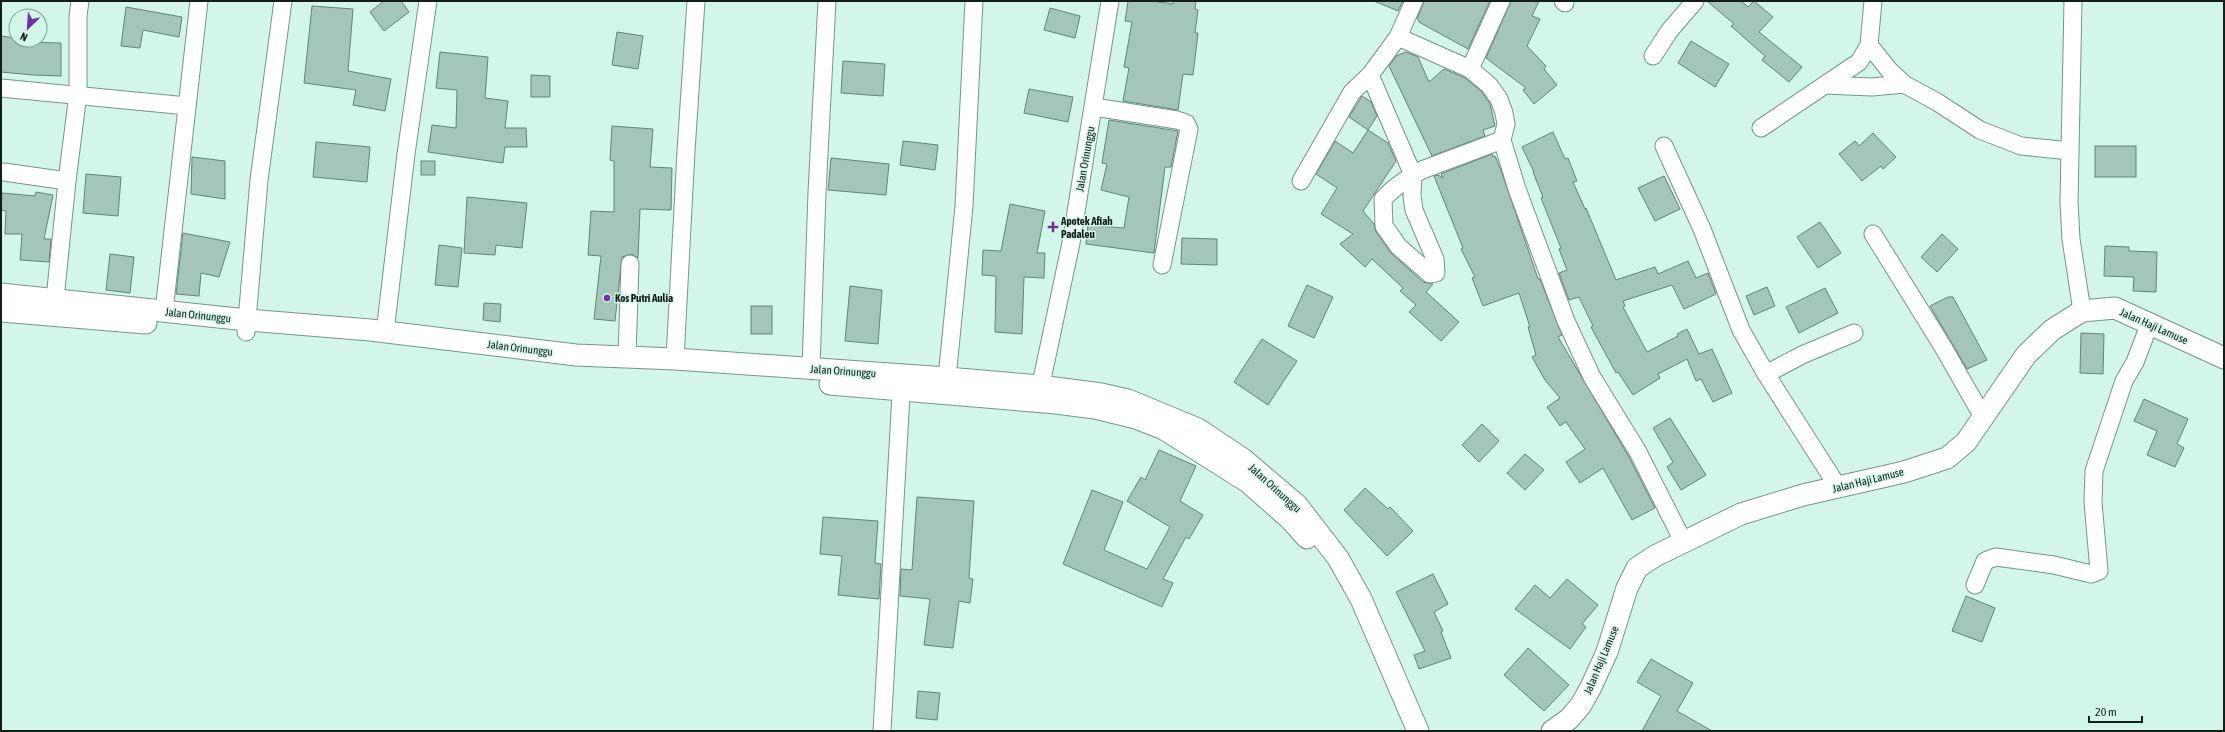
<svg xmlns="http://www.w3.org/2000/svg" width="2225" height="732" font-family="'Asap Condensed',sans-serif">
  <rect width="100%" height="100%" fill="#d2f6e7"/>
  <g fill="#a3c6b8" stroke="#638477">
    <polygon points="384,1 401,1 409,12 384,31 370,12"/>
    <polygon points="1128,1 1152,1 1173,4 1173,1 1196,1 1195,9 1198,10 1195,33 1198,33 1193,75 1183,74 1178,110 1123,101 1129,68 1124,67 1132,22 1125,21"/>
    <polygon points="1374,1 1403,1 1398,11"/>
    <polygon points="1424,1 1490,1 1468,49 1419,22 1419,21 1417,19"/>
    <polygon points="1511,1 1539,1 1532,16 1540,19 1527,46 1546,66 1544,69 1557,85 1534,104 1523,90 1526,88 1486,58"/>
    <polygon points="1707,1 1741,1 1748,7 1754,1 1773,17 1759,32 1802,67 1789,82 1762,60 1765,56 1731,26 1734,24"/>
    <polygon points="312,6 353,9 348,71 391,79 385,111 353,105 356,90 304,83"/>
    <polygon points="126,7 182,17 179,37 143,30 140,48 121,46"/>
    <polygon points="1050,8 1080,16 1075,38 1044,30"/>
    <polygon points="617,32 643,36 638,69 612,65"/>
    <polygon points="1,36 16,38 16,40 27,40 26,42 61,43 61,76 33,75 1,72"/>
    <polygon points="1691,41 1729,64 1715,87 1678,63"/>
    <polygon points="440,52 488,57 485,98 508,101 505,128 526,128 527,147 505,147 503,163 428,152 432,125 456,128 457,90 436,88"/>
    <polygon points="1406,52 1418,57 1429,82 1444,69 1465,78 1482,92 1490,104 1495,126 1483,130 1485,136 1432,156 1389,66 1396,56"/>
    <polygon points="843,61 885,64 883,96 841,93"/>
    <polygon points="531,75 550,76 550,97 531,97"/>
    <polygon points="1029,89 1073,97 1068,122 1024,113"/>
    <polygon points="1362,96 1371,102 1377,116 1368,130 1349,117"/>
    <polygon points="1109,120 1178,131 1171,167 1165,167 1154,253 1086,244 1088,225 1124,228 1129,197 1101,190 1107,164 1102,163"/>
    <polygon points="612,126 653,129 650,167 672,168 671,210 640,209 638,258 631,254 622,257 615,321 594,319 601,256 588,255 591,211 614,212 614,161 610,160"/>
    <polygon points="1368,130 1388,143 1396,161 1363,211 1374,224 1376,232 1391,253 1423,282 1433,284 1426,292 1459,322 1441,341 1409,312 1416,305 1400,291 1403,288 1372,259 1365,267 1340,244 1353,234 1321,214 1337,188 1316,174 1335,141 1353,153"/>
    <polygon points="1553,132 1565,159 1568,158 1577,181 1573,182 1585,209 1586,208 1616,280 1655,267 1658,274 1688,261 1696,278 1708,273 1716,294 1684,309 1672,285 1623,301 1625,306 1623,307 1647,352 1678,336 1677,334 1687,329 1699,354 1712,349 1732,393 1713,402 1701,379 1696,381 1687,359 1658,374 1660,378 1633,395 1618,372 1616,373 1591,327 1593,326 1579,297 1569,300 1559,273 1567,270 1559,249 1561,248 1541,198 1543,197 1533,172 1534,172 1522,147"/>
    <polygon points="1873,133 1896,157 1883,169 1881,166 1862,181 1839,154 1855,141 1859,146"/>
    <polygon points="903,141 938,145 935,170 900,165"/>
    <polygon points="316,142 370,147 367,182 313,177"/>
    <rect x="2095" y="146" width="41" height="31"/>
    <polygon points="1492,154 1493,157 1495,156 1501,170 1538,279 1540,279 1562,335 1558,337 1629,457 1655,508 1632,520 1603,468 1580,483 1566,462 1585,449 1566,422 1560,426 1547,407 1560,398 1545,380 1532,357 1536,355 1528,327 1530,327 1519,293 1483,306 1472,278 1475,277 1461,249 1463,248 1434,176 1438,175 1443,178 1441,174"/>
    <polygon points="192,157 225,161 225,199 191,194"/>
    <polygon points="831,158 889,164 886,195 828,190"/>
    <rect x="421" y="161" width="14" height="14"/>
    <polygon points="86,174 121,177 118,216 83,213"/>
    <polygon points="1664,176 1680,209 1655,221 1638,188"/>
    <polygon points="36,192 53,195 44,239 51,239 49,262 20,260 22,234 5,234 6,211 1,210 2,193 35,196"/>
    <polygon points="467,197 527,203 522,248 496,245 495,255 464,253"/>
    <polygon points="1010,204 1045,211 1037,253 1045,253 1044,278 1024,277 1022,334 995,332 996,276 982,275 983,250 1001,251"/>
    <polygon points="1820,222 1841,253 1818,268 1797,237"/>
    <polygon points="183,233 230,242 219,277 201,273 199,296 176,294"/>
    <polygon points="1942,234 1958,249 1937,272 1921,257"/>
    <polygon points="1182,238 1217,239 1217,265 1181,264"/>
    <polygon points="439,245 462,248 458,287 435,285"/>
    <polygon points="2105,246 2129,247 2129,251 2157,252 2156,292 2133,291 2134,277 2104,276"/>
    <polygon points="110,254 134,257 130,293 106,290"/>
    <polygon points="1307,285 1333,297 1314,338 1288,326"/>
    <polygon points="850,286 882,290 878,344 845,341"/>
    <polygon points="1767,287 1775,306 1754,315 1746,296"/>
    <polygon points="1825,288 1838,313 1799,333 1786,307"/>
    <polygon points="1948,297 1953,297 1987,360 1967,369 1930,306"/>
    <polygon points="484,303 501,304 500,322 483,320"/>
    <rect x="751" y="306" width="21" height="28"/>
    <polygon points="2081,333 2104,334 2103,374 2080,373"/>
    <polygon points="1262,339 1297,361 1268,405 1234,382"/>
    <polygon points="2144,399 2188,419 2177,444 2184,448 2175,467 2147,455 2157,431 2134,421"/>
    <polygon points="1670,418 1706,475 1681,490 1667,467 1673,462 1653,428"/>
    <polygon points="1482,424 1499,441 1479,462 1462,445"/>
    <polygon points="1159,450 1196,466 1180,501 1203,515 1189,539 1186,537 1163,579 1173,583 1162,607 1063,564 1092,490 1123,502 1104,550 1147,569 1170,527 1127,501 1141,477 1145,480"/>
    <polygon points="1525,454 1544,470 1525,490 1507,473"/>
    <polygon points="1365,488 1388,509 1390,507 1413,531 1387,556 1344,510"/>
    <polygon points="917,497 974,501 969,578 973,579 970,603 959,601 953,648 924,645 930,599 900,596 901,569 912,570"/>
    <polygon points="823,517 878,521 875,563 881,564 879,599 838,595 842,556 820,554"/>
    <polygon points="1433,574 1448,604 1434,612 1443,631 1441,632 1451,658 1419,669 1414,655 1425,651 1396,592"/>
    <polygon points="1567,579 1598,605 1582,624 1586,627 1570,649 1515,609 1535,585 1550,598"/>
    <polygon points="1966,596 1995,608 1982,642 1952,631"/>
    <polygon points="1528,648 1569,685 1544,711 1504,675"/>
    <polygon points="1651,659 1693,683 1677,711 1712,731 1642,731 1661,696 1637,682"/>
    <polygon points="918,691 940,693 937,720 916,718"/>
  </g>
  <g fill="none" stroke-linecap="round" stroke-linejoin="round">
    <defs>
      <g id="minor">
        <path d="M1414 1 1398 37 1370 75 1413 175 1412 196 1414 210 1435 259 1436 273 1430 274 1399 247 1384 226 1383 199C1395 186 1407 178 1422 170L1502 140"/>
        <polyline points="1563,1 1565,3"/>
        <polyline points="2073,1 2069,202 2071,239 2082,311"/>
        <polyline points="1398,37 1470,69 1489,85 1499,99 1504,113 1506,124 1502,140 1517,189 1566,321 1592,377 1638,452 1684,543"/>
        <polyline points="1869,45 1889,70 1904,84 1937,102 1980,130 2021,146 2070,151"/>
        <polyline points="1653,56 1670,30 1695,1"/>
        <polyline points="1470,69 1501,1"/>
        <polyline points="1825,85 1872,87 1904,84"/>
        <polyline points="1,88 187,106"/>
        <polyline points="1094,107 1177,120 1186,123 1189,129 1162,265"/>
        <polyline points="1761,128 1859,62 1869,45 1873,1"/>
        <polyline points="1664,146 1702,229 1741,330 1766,374 1838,487"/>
        <polyline points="4,172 67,181 55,299"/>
        <polyline points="67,181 78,94 78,16 80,1"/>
        <polyline points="1301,181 1352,92 1370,75"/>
        <polyline points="1873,234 1943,347 1983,417"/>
        <polyline points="164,311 199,1"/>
        <polyline points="246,332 259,180 283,1"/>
        <polyline points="385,332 406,154 428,1"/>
        <polyline points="627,356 630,264"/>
        <polyline points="675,359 686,151 696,1"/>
        <polyline points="811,368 817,192 827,1"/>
        <polyline points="1766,374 1802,355 1854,333"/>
        <polyline points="947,378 964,206 974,1"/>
        <polyline points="1038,398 1071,243 1110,1"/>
        <polyline points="1975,585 1985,561 1996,557 2054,565 2091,574 2099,571 2093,502 2094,471 2124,381 2135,362 2150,323"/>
        <polyline points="882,731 902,377"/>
      </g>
      <g id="tertiary">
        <polyline points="1,294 247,320 370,330 576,355 675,359 947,378 1040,386 1101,394 1128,400 1198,429 1243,459 1297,505 1338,558 1361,599 1418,731"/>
        <polyline points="1,311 146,323"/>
        <polyline points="830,384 1056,403 1095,408 1136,418 1164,429 1248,482 1290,519 1307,538"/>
        <polyline points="1552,731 1569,719 1581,705 1591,687 1607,652 1627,588 1637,568 1655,556 1741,514 1803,495 1904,472 1947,458 1966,442 2026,355 2052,330 2082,311 2115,308 2224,358"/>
      </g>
    </defs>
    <use href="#minor" stroke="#759689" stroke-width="19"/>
    <use href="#tertiary" stroke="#759689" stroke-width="23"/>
    <use href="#minor" stroke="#fff" stroke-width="17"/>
    <use href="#tertiary" stroke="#fff" stroke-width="21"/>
  </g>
  <g fill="#752fa3" stroke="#d2f6e7" stroke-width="1.5">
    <path d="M1051 221h4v4h4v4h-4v4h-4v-4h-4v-4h4z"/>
    <circle cx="607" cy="298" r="4"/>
  </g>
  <g text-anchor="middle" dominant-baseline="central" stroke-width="3" stroke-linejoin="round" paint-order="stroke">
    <g font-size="11" fill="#111e19" stroke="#d2f6e7">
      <text transform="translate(1085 159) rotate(-80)">Jalan Orinunggu</text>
      <text transform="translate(198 315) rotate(6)">Jalan Orinunggu</text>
      <text transform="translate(2154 326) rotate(24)">Jalan Haji Lamuse</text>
      <text transform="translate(520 348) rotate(7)">Jalan Orinunggu</text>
      <text transform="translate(843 371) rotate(4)">Jalan Orinunggu</text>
      <text transform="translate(1868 480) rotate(-14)">Jalan Haji Lamuse</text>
      <text transform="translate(1275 488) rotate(42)">Jalan Orinunggu</text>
      <text transform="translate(1601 660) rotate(-67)">Jalan Haji Lamuse</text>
    </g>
    <g font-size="11" font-weight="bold" fill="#111e19" stroke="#d2f6e7" text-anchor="start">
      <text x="1061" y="221">Apotek Afiah<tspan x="1061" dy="13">Padaleu</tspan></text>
      <text x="615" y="298">Kos Putri Aulia</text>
    </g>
  </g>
  <rect width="2225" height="732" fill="none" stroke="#111e19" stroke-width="4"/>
  <g transform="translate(28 28) rotate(205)"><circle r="19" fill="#d2f6e7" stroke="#85a095"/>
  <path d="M0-3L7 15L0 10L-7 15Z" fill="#752fa3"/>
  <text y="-6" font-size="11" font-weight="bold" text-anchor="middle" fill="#111e19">N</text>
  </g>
  <path d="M2089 716v6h53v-6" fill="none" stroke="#111e19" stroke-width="2"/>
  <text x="2095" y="716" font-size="12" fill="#111e19" stroke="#d2f6e7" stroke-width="3" paint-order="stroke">20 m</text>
</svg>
